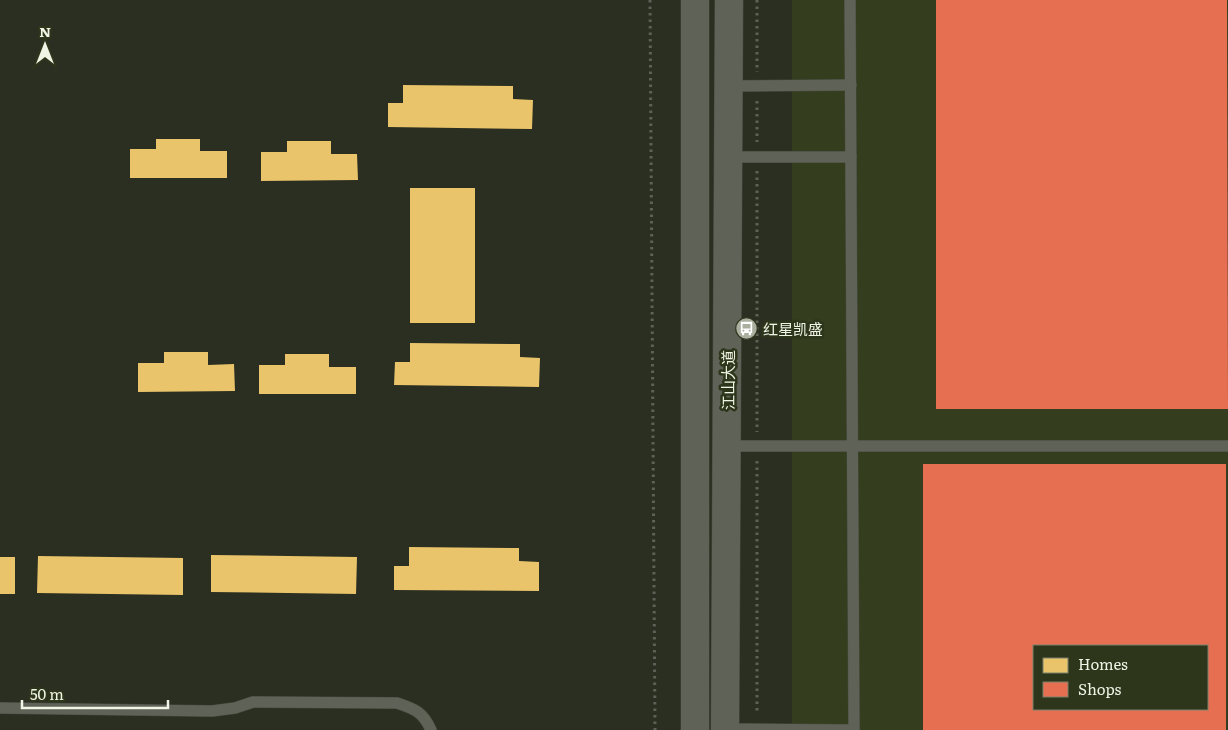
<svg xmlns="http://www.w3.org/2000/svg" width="1228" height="730" font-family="Literata,'Noto Sans SC',serif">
  <rect width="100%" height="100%" fill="#2b2f21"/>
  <path fill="#343d1e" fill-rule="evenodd" d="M792 0H1228V730H792ZM1034 646H1207V709H1034Z"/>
  <g fill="#e9c46a">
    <polygon points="403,85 513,86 513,99 533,100 532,129 388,127 388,103 403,103"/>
    <polygon points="156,139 200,139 200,151 227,151 227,178 130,178 130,149 156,149"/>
    <polygon points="287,141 331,141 331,154 357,154 358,180 261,181 261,152 287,152"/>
    <rect x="410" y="188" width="65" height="135"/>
    <polygon points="410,343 520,344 520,357 540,358 539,387 394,385 395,362 410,362"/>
    <polygon points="164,352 208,352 208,365 234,364 235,391 138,392 138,363 164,363"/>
    <polygon points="285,354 329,354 329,367 356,367 356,394 259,394 259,365 285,365"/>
    <polygon points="409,547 519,548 519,561 539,562 539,591 394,590 394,566 409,566"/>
    <polygon points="211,555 357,557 356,594 211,592"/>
    <polygon points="38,556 183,558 183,595 37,593"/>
    <rect x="0" y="557" width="15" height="37"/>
  </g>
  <g fill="#e76f51" fill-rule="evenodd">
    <polygon points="936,0 1227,0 1228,409 936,409"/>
    <path d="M923 464H1226V730H923ZM1034 646H1207V709H1034Z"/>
  </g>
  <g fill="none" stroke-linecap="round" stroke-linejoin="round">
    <defs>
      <g id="lane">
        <polyline points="850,0 854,730"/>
        <polyline points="729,86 851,85"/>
        <polyline points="729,157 851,157"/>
        <polyline points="727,446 1228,446"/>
        <path d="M0 708 212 711 235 708 253 702 397 703C415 709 423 712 431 730"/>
        <polyline points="725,729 854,730"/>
      </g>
      <g id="secondary">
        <polyline points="695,0 695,730"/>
        <polyline points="725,730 729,0"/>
      </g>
    </defs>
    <use href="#lane" stroke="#474a3f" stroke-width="12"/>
    <use href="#secondary" stroke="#474a3f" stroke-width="29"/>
    <g stroke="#5e6157" stroke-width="3" stroke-dasharray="2.5 4" stroke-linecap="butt">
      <polyline points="650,0 655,730"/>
      <polyline points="757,0 757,72"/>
      <polyline points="757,101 757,142"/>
      <polyline points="757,171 757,432"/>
      <polyline points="757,461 757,714"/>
    </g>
    <use href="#lane" stroke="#5f6257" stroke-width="11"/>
    <use href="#secondary" stroke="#5f6257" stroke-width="28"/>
  </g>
  <defs>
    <symbol id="bus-disc" viewBox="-11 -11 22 22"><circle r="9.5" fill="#aaafa0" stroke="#2d351b"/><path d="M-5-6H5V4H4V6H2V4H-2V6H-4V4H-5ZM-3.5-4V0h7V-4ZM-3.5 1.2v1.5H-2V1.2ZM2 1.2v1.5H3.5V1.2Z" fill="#fff"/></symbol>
  </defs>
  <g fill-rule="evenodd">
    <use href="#bus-disc" x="734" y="316" width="25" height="25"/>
  </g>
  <g text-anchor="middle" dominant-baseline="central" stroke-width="5" stroke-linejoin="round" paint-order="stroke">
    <g font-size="15" fill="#eff4e5" stroke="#2d351b" text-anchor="start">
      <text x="763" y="328">红星凯盛</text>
    </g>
    <g font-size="15" fill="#eff4e5" stroke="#2d351b">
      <text transform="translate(727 380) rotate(-90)">江山大道</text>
    </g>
  </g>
  <rect x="1033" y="645" width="175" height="65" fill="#2d351b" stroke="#7b816c"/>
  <rect x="1043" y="658" width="25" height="15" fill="#e9c46a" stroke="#7b816c"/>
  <text x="1078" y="670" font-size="15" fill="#eff4e5">Homes</text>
  <rect x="1043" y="682" width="25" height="15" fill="#e76f51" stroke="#7b816c"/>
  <text x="1078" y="695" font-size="15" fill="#eff4e5">Shops</text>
  <g transform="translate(45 45)" stroke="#2d351b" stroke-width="4" paint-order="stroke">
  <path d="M0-4L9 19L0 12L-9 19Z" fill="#eff4e5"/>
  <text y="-8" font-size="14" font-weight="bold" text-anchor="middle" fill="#eff4e5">N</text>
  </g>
  <path d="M22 700v8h146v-8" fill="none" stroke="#eff4e5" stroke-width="2.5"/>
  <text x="30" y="700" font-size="15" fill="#eff4e5" stroke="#2d351b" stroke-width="4" paint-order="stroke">50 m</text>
</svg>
